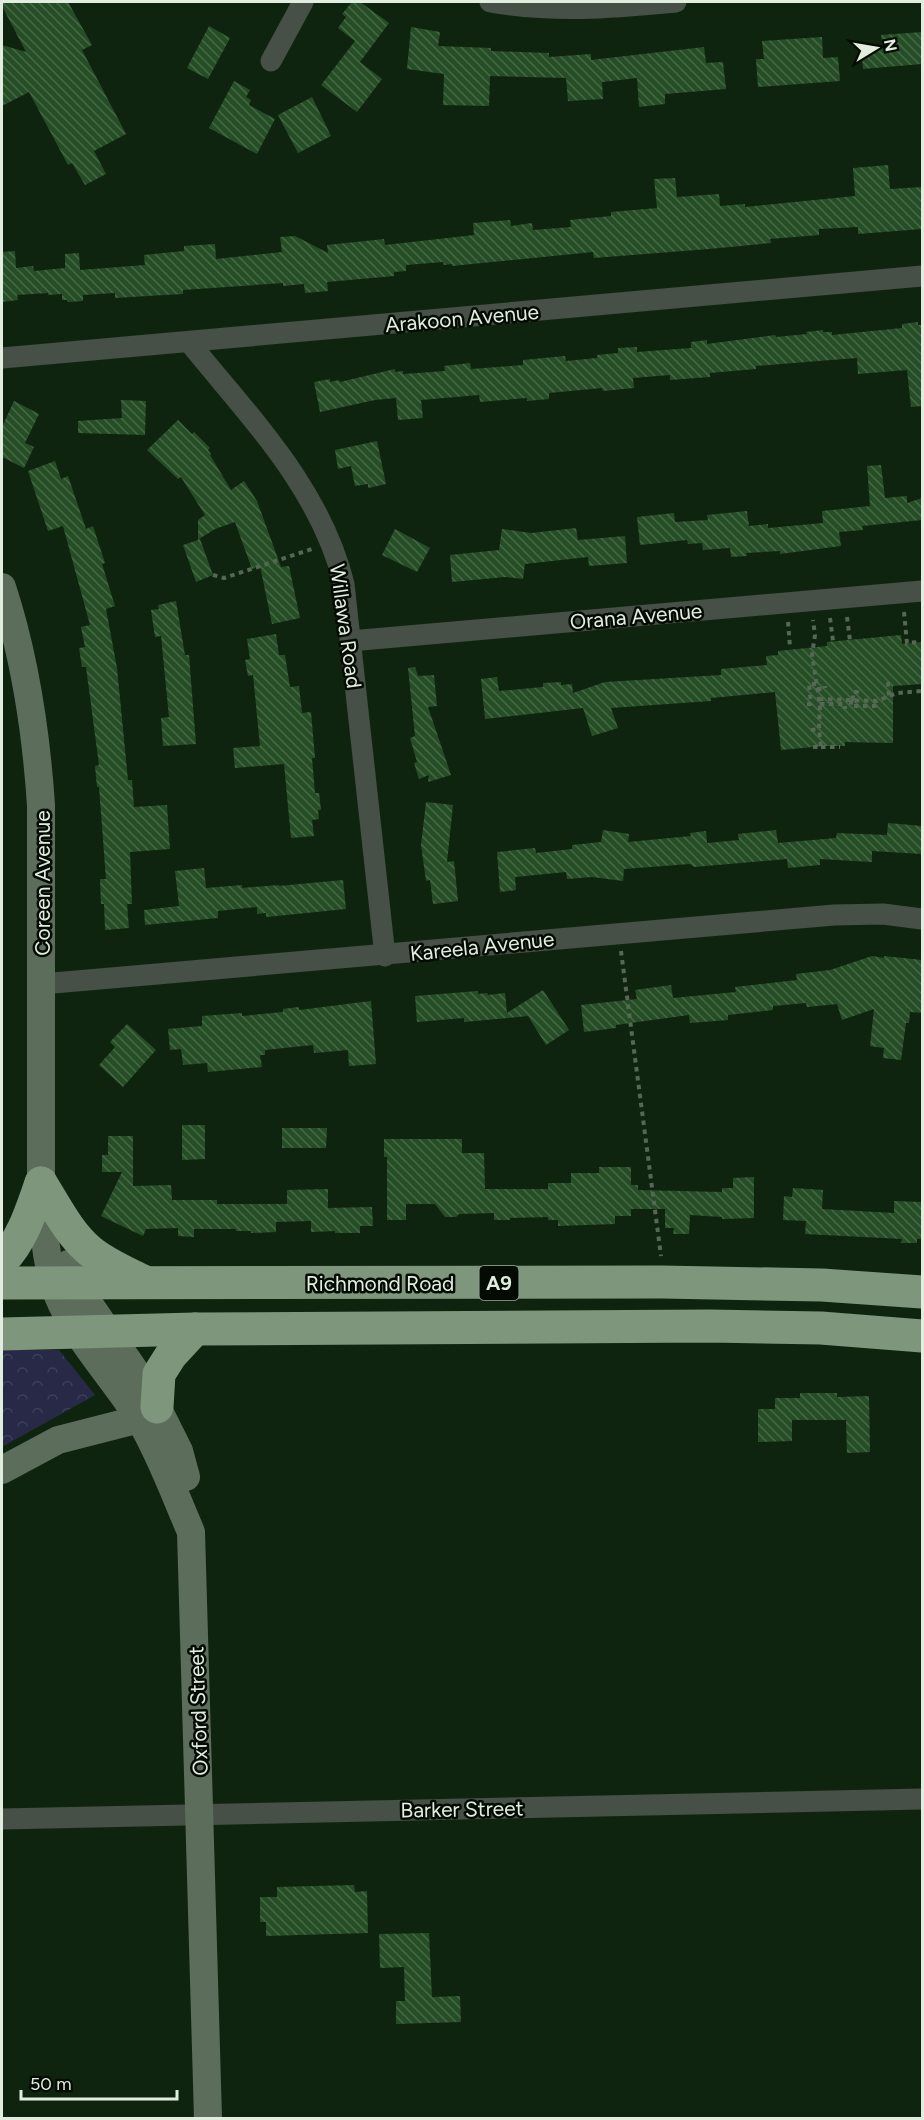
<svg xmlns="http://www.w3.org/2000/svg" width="924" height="2120" font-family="Figtree,sans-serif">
  <defs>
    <pattern id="park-crowns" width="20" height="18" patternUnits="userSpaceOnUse" patternTransform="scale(1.5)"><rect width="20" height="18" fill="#282947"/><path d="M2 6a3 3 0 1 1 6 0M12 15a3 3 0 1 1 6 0" fill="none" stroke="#3d3e58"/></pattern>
    <pattern id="building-back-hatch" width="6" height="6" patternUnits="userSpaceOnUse" patternTransform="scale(1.5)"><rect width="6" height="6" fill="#264e26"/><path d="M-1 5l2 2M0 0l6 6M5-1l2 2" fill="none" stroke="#456845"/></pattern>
  </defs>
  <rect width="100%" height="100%" fill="#0f240f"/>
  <polygon fill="url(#park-crowns)" points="2,1350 59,1350 95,1395 2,1447"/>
  <g fill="url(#building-back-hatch)">
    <polygon points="2,2 68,2 92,45 82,50 126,134 94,151 106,174 85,185 72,163 68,165 29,92 2,106 2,45 26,52 2,6"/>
    <polygon points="352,2 360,2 389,23 360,62 382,79 357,112 321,85 355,41 338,28 346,17 342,14"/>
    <polygon points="209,26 230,38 208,79 187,68"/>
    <polygon points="411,27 440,32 438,46 491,48 491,51 549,53 549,57 591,54 591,60 704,47 706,63 723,62 726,89 665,94 665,104 639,107 637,78 602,82 603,99 568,101 566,78 490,76 489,106 443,105 444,74 407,69"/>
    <polygon points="922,32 922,64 863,69 861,46 882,45 881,35"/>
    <polygon points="822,37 823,58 838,57 840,81 758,87 756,59 764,59 762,41"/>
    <polygon points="234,81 250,90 246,97 251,100 249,105 275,119 257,154 209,128"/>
    <polygon points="312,97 331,136 298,153 278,115"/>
    <polygon points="888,165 890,189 922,187 922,229 858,234 858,227 819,229 819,235 770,239 771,243 709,249 594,258 593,252 452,266 452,264 444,265 443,262 406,265 406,271 394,272 394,276 327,282 328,291 305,293 304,284 283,286 283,283 183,290 183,294 164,295 115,298 115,293 83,295 83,301 68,302 67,300 62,300 62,294 48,295 48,293 17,295 18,300 2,302 2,252 15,251 16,268 33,266 34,271 65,268 65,254 79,253 80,270 145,265 144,255 184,251 184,246 215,244 216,259 282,252 280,237 295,236 328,253 327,245 384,239 385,245 474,235 473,223 510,220 511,226 532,223 533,230 571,227 570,220 611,216 611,212 657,208 654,179 675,178 677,197 719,194 720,206 745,204 745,207 855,196 853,168"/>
    <polygon points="918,322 918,325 922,325 922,406 911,407 907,370 858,374 857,358 756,366 756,369 710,373 710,377 670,380 670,375 633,378 634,388 603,391 602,388 549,393 549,399 527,401 527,398 480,402 479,395 421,400 423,418 398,420 396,398 375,400 320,412 314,382 330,379 330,382 339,380 340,382 395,369 395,372 403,371 403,374 445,371 444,366 470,363 471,369 523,365 523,360 565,356 566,361 597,358 597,355 618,353 618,348 637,347 637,352 691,348 691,342 707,340 707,344 775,335 776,337 807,334 806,332 823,330 823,332 832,332 832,335 902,328 902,324"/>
    <polygon points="121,400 146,401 145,435 78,433 78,421 122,418"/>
    <polygon points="14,401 39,414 25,443 34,447 24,468 2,457 2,427"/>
    <polygon points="178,420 192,434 194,432 210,448 208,450 211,454 210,455 231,490 244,481 257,501 281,567 289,566 300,618 272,624 260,566 252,569 235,522 215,529 199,539 200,539 213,575 196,582 183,545 198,540 198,520 205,515 181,477 178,479 147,450"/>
    <polygon points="377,441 386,484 368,488 368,484 355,486 351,466 338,469 335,450"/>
    <polygon points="55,461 61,479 68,476 86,529 93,526 105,563 102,564 115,606 106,609 117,668 128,780 132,780 134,807 167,805 170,849 130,852 132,904 127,904 129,928 105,930 104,904 101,904 100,879 106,879 99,787 97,787 95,766 99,765 86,667 82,667 79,648 85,647 81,627 90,625 63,526 48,531 28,471"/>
    <polygon points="881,465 885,498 907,496 907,503 922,498 922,520 862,526 863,530 839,532 841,546 780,554 780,551 746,553 747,556 731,557 730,548 703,550 702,543 688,544 687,540 640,545 637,517 674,513 675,522 708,520 707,515 747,511 749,526 768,524 768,528 823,523 822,511 870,506 867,466"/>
    <polygon points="576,528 578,540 625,536 627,563 589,566 588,557 525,564 523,579 505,577 452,582 450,555 499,550 502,529 531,533"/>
    <polygon points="395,529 430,548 417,572 382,555"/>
    <polygon points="176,601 185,655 189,655 196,744 163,746 161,718 169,717 161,636 155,637 151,610 159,609 158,605"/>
    <polygon points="276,634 279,655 285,655 290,687 299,686 302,713 311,712 315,758 312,758 315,793 319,793 321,810 318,810 319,819 312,820 314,836 291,838 284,764 235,768 233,748 260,746 253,675 248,676 245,660 250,659 247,639"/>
    <polygon points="901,635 902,644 922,642 922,684 893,686 893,743 845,742 845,746 824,746 781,750 775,692 711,698 711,701 611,708 618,728 592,736 583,708 485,719 481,679 497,677 499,691 543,687 543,683 561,682 561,685 572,684 573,693 605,682 721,675 721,669 767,665 766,656 778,655 778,651 827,646 827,642"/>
    <polygon points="415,667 418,676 434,675 437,706 428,707 451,775 428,782 429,775 419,779 414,763 417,762 410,738 415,736 408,668"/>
    <polygon points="426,802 453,805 447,862 454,861 458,901 433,904 430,880 426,881 421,845"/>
    <polygon points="888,823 922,826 922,854 872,851 872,862 820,859 820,865 788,868 787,859 694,867 690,864 624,869 623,881 592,877 567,879 566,872 515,877 516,890 500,892 497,852 535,848 536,853 572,849 572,845 601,842 603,830 629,834 628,842 691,836 690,833 706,831 707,843 739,840 738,834 776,830 778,843 836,838 837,833 887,835"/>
    <polygon points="204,868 206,888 242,885 242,888 279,885 279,886 343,880 346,909 266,917 266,913 257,914 257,907 218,911 218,918 145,925 144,910 179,906 175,871"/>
    <polygon points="872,956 884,958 884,956 922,960 922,1013 910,1012 909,1023 906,1023 901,1060 883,1058 884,1048 870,1046 874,1009 842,1020 837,1004 807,1007 806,1003 773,1006 773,1010 728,1015 728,1020 690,1023 689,1015 616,1025 616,1028 584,1032 581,1005 637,999 635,990 671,985 673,998 736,992 735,987 797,980 796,974 830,970"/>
    <polygon points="543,990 569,1030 546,1045 528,1016 464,1022 464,1018 417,1022 415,996 478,991 478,994 487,993 488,995 505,993 507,1013"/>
    <polygon points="371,1001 376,1064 349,1066 348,1050 314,1053 313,1045 265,1050 265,1055 260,1055 262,1067 208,1072 207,1063 183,1065 181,1049 170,1050 168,1029 202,1026 202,1016 242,1013 242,1016 283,1012 283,1009 299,1007 299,1010"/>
    <polygon points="127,1024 156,1050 123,1087 99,1065 115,1047 110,1042"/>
    <polygon points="182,1125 205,1125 205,1159 182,1160"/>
    <polygon points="282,1128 327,1128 326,1148 282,1148"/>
    <polygon points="108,1136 133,1136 133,1186 171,1185 172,1200 217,1200 217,1204 287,1204 287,1190 328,1189 328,1208 372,1207 373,1226 360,1226 360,1233 335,1233 335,1231 311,1232 311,1221 276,1222 276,1232 251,1233 251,1231 236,1231 236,1229 194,1229 194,1237 178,1236 178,1228 146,1229 143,1236 101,1216 122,1172 102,1172 102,1155 108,1155"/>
    <polygon points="384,1139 462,1139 462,1153 484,1153 485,1189 548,1189 548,1183 571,1183 571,1173 599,1173 599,1167 631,1167 631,1185 638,1185 638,1190 722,1192 722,1188 733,1188 733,1178 754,1177 754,1218 722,1219 722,1217 690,1215 689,1234 673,1234 674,1228 665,1228 665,1209 631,1209 631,1216 615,1216 615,1224 558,1226 558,1220 548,1220 548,1217 510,1218 510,1220 494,1220 494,1213 459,1214 456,1217 445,1217 435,1204 406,1204 406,1220 387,1220 387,1157 384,1157"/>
    <polygon points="793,1188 823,1190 822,1209 894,1213 894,1201 922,1202 922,1239 917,1239 917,1243 901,1243 902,1239 805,1234 806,1221 783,1220 784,1196 792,1197"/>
    <polygon points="800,1393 837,1393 837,1397 869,1396 870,1452 847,1453 846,1420 792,1420 792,1441 758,1442 758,1409 775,1409 775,1398 800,1398"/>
    <polygon points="354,1885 355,1892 367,1891 368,1933 266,1936 266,1922 260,1922 260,1897 277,1897 277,1887"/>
    <polygon points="429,1933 432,1997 460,1996 461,2022 396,2024 396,2001 405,2001 404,1967 380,1968 379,1934"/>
  </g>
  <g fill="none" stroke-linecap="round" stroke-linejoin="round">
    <g stroke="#556755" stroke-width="4" stroke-dasharray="4.5 4.5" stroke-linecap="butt">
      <polyline points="213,575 224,578 312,549"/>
      <polyline points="904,612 907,643 918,642"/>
      <polyline points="847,617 850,641"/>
      <polyline points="830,618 833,641"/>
      <polyline points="788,622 790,647"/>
      <polyline points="888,682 889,696"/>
      <polyline points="817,689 825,689 825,686"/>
      <polyline points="819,699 877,701 897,693 922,691"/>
      <polyline points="851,700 851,706 875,706 875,711"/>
      <polyline points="853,700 853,692 857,692 857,688"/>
      <polyline points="807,704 811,704 809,684 816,684"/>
      <polyline points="820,704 845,704 845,709"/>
      <polyline points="811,730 819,729"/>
      <polyline points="813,747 821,747 819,729 820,705 812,655 815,635 813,620"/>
      <polyline points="821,747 840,747"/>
      <polyline points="621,951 661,1256"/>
    </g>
    <g stroke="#465046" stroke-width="21">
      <path d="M490 2C557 13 610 8 676 2"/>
      <polyline points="271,61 303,2"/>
      <path d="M189 342C250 418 320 487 344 584L385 956"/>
      <polyline points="2,358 922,276"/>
      <polyline points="350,641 922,591"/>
      <polyline points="42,984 834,915 883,914 922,919"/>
      <polyline points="2,1819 922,1799"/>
    </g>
    <g stroke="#5d6d5c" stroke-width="28">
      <path d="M2 587C25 657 36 731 41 805V1183C43 1216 44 1250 53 1282 68 1332 113 1376 140 1420 161 1456 175 1495 191 1532L208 2118"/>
      <polyline points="68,1264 74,1282 150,1393 179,1451 186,1477"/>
      <polyline points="2,1470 58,1440 140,1419"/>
    </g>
    <g stroke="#7d967c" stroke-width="33">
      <path d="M41 1183C55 1205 69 1234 90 1251 106 1264 125 1272 143 1281"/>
      <path d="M2 1261C23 1239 31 1211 41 1183"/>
      <polyline points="2,1283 662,1282 822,1285 922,1292"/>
      <polyline points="2,1334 195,1329 710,1326 821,1328 922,1336"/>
      <polyline points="157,1407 159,1374 171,1355 195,1329"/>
    </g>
  </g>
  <g text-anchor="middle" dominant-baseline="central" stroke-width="5" stroke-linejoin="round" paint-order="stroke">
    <rect fill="#040b03" stroke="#9ea99d" stroke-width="1.5" x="479.5" y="1266" width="39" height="34" rx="4.5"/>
    <g font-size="20" font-weight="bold" fill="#e0eddf">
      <text x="499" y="1283">A9</text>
    </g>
    <g font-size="21" fill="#e0eddf" stroke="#040b03">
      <text transform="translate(462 318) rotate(-5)">Arakoon Avenue</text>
      <text transform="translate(636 616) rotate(-5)">Orana Avenue</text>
      <text transform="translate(346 626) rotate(82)">Willawa Road</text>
      <text transform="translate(42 883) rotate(-90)">Coreen Avenue</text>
      <text transform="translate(482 946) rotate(-6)">Kareela Avenue</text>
      <text x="380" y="1283">Richmond Road</text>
      <text transform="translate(198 1711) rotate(-92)">Oxford Street</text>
      <text transform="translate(462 1809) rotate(-1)">Barker Street</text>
    </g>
  </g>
  <rect width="924" height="2120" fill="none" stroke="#e0eddf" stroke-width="6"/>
  <g transform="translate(876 48) rotate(79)" stroke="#040b03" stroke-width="4.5" paint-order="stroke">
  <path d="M0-4.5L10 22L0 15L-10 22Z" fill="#e0eddf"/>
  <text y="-9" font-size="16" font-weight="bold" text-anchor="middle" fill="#e0eddf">N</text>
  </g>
  <path d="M21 2090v9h156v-9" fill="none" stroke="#e0eddf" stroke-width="3"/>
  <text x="30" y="2090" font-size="18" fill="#e0eddf" stroke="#040b03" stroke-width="4.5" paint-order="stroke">50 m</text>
</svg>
